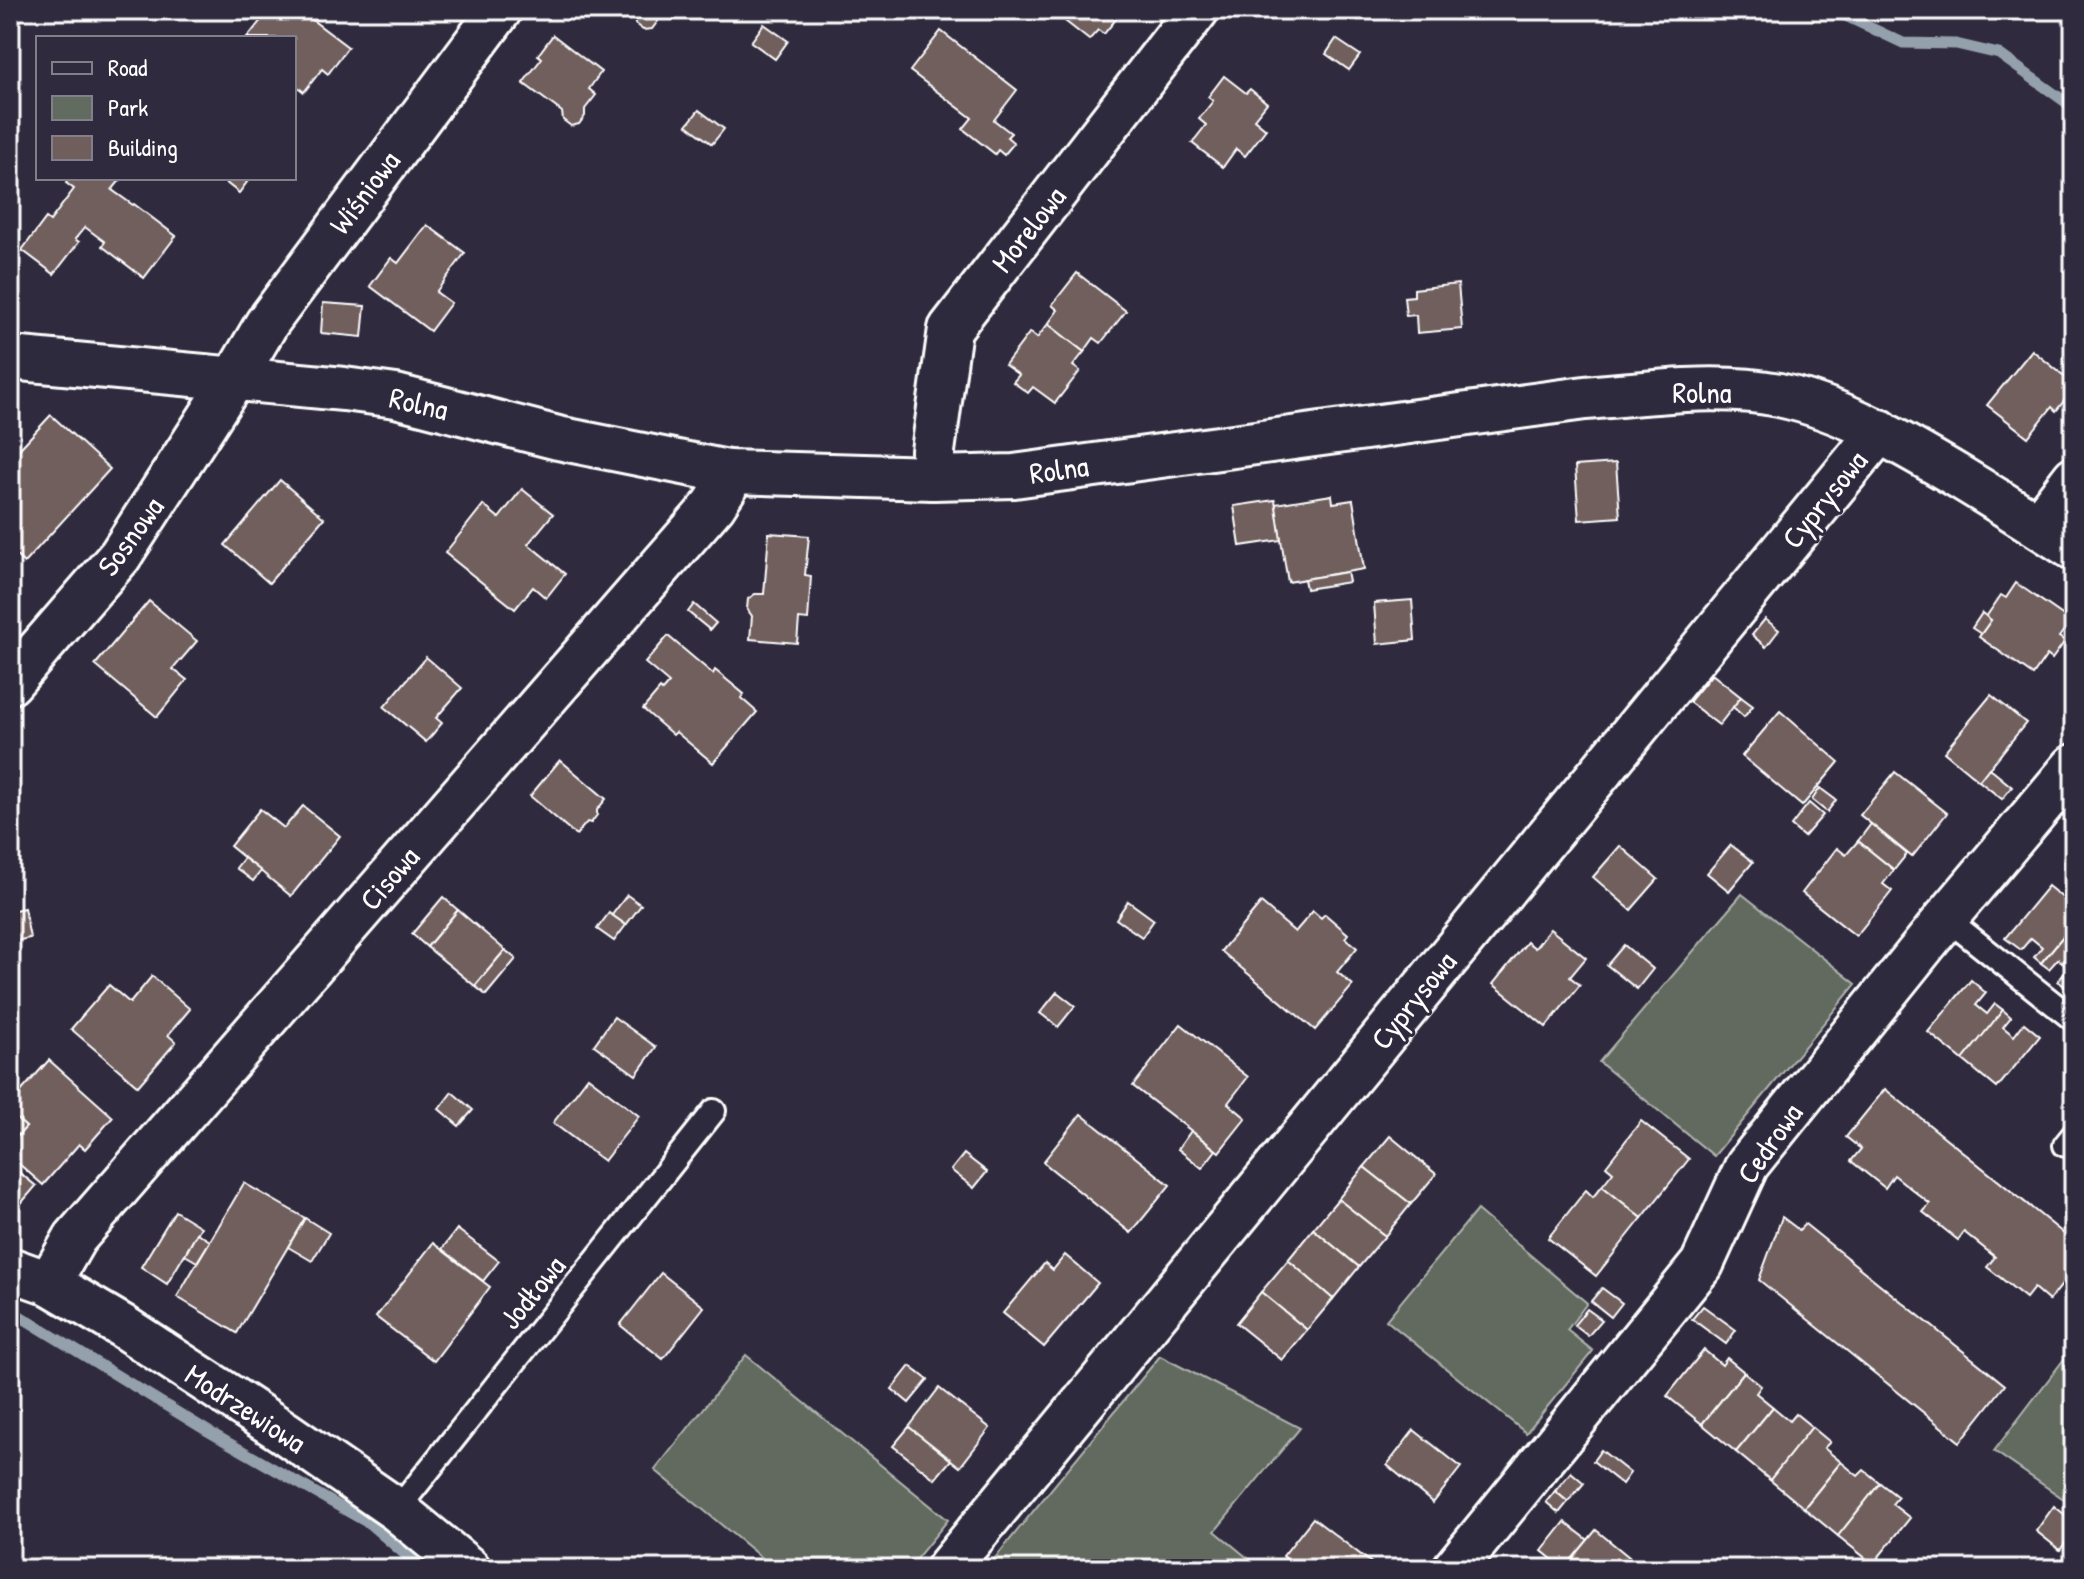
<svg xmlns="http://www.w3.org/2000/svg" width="2084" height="1579" font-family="'Patrick Hand',sans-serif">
  <rect width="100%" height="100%" fill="#2f2a3d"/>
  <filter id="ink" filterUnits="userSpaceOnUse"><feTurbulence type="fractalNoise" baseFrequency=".0125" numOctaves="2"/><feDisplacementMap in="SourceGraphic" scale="16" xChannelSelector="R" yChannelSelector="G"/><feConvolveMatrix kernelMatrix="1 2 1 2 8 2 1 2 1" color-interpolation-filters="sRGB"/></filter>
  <g filter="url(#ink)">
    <g fill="#626b5f" stroke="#b0b5af" stroke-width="2">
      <polygon points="1742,894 1856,984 1714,1156 1599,1062"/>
      <polygon points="1477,1210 1587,1303 1567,1330 1593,1351 1526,1433 1386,1320"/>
      <polygon points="2074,1346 2074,1506 1994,1451"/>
      <polygon points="746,1355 948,1520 908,1569 775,1569 655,1470"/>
      <polygon points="1160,1356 1300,1428 1215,1531 1261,1569 986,1569"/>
    </g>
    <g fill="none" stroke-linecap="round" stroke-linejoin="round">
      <g stroke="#94a1ad" stroke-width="11">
        <polyline points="1833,10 1903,43 1956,44 1999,54 2074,108"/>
        <polyline points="10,1310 206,1430 370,1524 422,1569"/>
      </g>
    </g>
    <g fill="#705e5d" stroke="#fff" stroke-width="2">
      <polygon points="269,10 299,10 348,47 328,74 322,69 304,92 294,84 294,38 247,38"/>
      <polygon points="625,10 660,10 657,14 658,21 652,29 643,30 635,24 634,17"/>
      <polygon points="1051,10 1113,10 1111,13 1117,18 1104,34 1098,30 1089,40"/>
      <polygon points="764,24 788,41 775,59 751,42"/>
      <polygon points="941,31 1017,90 994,120 1011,133 1007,137 1014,143 1004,155 998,150 995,154 963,129 972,118 910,71"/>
      <polygon points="553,35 601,72 589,89 596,95 585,109 585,116 579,124 571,126 563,120 562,112 523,83 542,58 538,55"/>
      <polygon points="1336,39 1360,55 1349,70 1326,54"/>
      <polygon points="1224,76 1246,93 1250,89 1267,103 1254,119 1266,129 1245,156 1236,149 1223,167 1192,143 1206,125 1199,119 1213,101 1208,97"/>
      <polygon points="699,110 724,129 712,144 687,125"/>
      <polygon points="69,178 122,178 112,190 133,205 134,204 176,236 144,278 102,246 105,242 85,227 75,239 79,242 54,274 22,250 46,218 50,221 74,189 66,183"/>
      <polygon points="220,178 250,178 239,193"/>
      <polygon points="427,225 465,253 436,292 451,303 430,331 370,286 391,258 398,263"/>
      <polygon points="1077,273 1126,311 1101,343 1094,338 1084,352 1048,324 1058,310 1052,305"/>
      <polygon points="1458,284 1462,329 1417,333 1416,315 1406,316 1404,297 1414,296 1414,289"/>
      <polygon points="323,303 365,306 362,337 321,333"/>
      <polygon points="1048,324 1084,352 1073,366 1080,371 1055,403 1033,387 1028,393 1013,382 1019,375 1005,365 1030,332 1037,338"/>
      <polygon points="2032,350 2074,384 2074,389 2056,411 2052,407 2028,437 1987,405"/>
      <polygon points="51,415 110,469 24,563 10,550 10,459"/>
      <polygon points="1616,463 1620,517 1579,520 1575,466"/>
      <polygon points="280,480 324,518 269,583 225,545"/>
      <polygon points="522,489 553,514 528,544 565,574 546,598 533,587 515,609 445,553 483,505 499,518"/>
      <polygon points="1332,495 1333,503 1353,500 1364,569 1288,582 1275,504"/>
      <polygon points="1275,500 1281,540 1240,546 1234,506"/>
      <polygon points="769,533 809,536 805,575 811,576 808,620 799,619 797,643 750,639 752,616 747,609 748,599 755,594 764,594"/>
      <polygon points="1347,572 1349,582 1306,589 1304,579"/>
      <polygon points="2016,583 2071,621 2059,637 2065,641 2052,659 2047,655 2033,675 1979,637 1991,620 1986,617 2001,595 2006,598"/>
      <polygon points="1412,600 1415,640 1377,644 1374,603"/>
      <polygon points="149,601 197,641 173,669 187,680 157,717 95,665"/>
      <polygon points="694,604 716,623 710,630 688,612"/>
      <polygon points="1982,613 1991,620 1981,634 1972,628"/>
      <polygon points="1765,619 1779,630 1766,647 1752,635"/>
      <polygon points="668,636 713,674 715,670 744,694 741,698 757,712 713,763 676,732 673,735 643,709 660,689 662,691 669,683 645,663"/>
      <polygon points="426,657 462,688 436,718 442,723 426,742 384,707"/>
      <polygon points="1712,674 1741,697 1719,725 1689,702"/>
      <polygon points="1991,695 2026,723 1979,781 1944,752"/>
      <polygon points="1741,697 1753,706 1744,717 1733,707"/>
      <polygon points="1780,711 1839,762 1802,806 1742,756"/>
      <polygon points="560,760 606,799 597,810 597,815 591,823 587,822 576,835 530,796"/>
      <polygon points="1989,768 2012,787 2002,799 1979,781"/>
      <polygon points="1895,772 1947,813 1912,857 1860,815"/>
      <polygon points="1820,788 1836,800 1827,812 1812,800"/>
      <polygon points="1809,803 1823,815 1804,837 1791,826"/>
      <polygon points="303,806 340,836 291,896 230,846 260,809 284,828"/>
      <polygon points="1871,824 1907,854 1894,870 1858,841"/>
      <polygon points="1858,841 1894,870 1883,884 1892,891 1856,936 1802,893 1837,848 1846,855"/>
      <polygon points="1731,845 1753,862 1729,891 1707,873"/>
      <polygon points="1620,846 1658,879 1631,910 1593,877"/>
      <polygon points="244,858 261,871 253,881 236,868"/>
      <polygon points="2048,886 2074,907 2074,923 2041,963 2034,957 2042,947 2031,938 2021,950 2005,938"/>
      <polygon points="627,895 641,905 626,925 612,915"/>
      <polygon points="443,897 458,910 427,947 412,934"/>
      <polygon points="1128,901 1154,920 1142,937 1116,919"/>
      <polygon points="1261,903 1295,932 1313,911 1321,918 1325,914 1348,934 1345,938 1357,948 1337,972 1353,985 1315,1030 1221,951"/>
      <polygon points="24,908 30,938 10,942 10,911"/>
      <polygon points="458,910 505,950 475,986 427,947"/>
      <polygon points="609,913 626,925 614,941 597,929"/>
      <polygon points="2074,923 2074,994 2058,981 2069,968 2058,959 2049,969 2041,963"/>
      <polygon points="1550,929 1586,958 1570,977 1580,985 1546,1027 1493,984 1527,942 1535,948"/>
      <polygon points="1624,945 1653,969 1637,989 1607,965"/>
      <polygon points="505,950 516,959 486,995 475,986"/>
      <polygon points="152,976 190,1009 168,1035 176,1042 138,1086 71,1029 109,985 130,1003"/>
      <polygon points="1971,980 1986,993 1976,1005 1987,1014 1995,1004 2003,1010 1963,1060 1928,1032"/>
      <polygon points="1057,992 1075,1006 1058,1027 1040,1013"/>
      <polygon points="2003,1010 2011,1017 2003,1027 2014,1036 2024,1023 2040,1036 1997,1088 1963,1060"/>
      <polygon points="614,1017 656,1047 636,1075 594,1045"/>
      <polygon points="1181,1024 1248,1077 1228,1103 1246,1118 1219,1152 1133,1086"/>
      <polygon points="49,1060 113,1117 85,1149 79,1144 43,1185 10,1156 10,1144 26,1127 10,1113 10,1104"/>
      <polygon points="588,1077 639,1116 604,1161 553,1123"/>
      <polygon points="1885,1089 2074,1242 2074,1270 2049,1301 2034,1288 2026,1298 1987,1267 1995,1257 1964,1232 1958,1240 1923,1212 1930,1204 1894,1175 1885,1188 1851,1161 1861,1149 1846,1137"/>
      <polygon points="452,1092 473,1110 459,1126 439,1109"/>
      <polygon points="10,1113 26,1127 10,1144"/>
      <polygon points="1081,1114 1170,1185 1131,1233 1043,1162"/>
      <polygon points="1641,1121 1689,1159 1642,1218 1602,1186 1613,1172 1606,1166"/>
      <polygon points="1191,1131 1216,1150 1202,1168 1178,1149"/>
      <polygon points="1390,1136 1436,1174 1411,1204 1364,1167"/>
      <polygon points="964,1154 987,1172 974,1188 951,1170"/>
      <polygon points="10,1165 36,1186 17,1208 10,1202"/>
      <polygon points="1364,1167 1411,1204 1385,1236 1338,1199"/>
      <polygon points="244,1183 305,1218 237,1333 177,1297"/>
      <polygon points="1602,1186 1642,1218 1596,1276 1548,1238 1586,1190 1593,1197"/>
      <polygon points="1338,1199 1385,1236 1359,1267 1313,1229"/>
      <polygon points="175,1211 201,1227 167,1284 141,1267"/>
      <polygon points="1782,1217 1799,1230 1805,1224 2005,1385 1960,1442 1759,1280"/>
      <polygon points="305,1218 329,1233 312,1261 288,1247"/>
      <polygon points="457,1229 499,1261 483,1281 442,1249"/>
      <polygon points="1313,1229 1359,1267 1333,1299 1288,1260"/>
      <polygon points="197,1233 210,1241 197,1262 185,1255"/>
      <polygon points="433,1243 490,1287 434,1361 376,1317"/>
      <polygon points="1065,1255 1098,1283 1044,1347 1003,1313 1045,1263 1053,1270"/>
      <polygon points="1288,1260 1333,1299 1307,1330 1261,1292"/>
      <polygon points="661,1273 704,1307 663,1359 620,1325"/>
      <polygon points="1602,1288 1622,1303 1611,1317 1591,1301"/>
      <polygon points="1261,1292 1307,1330 1282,1360 1236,1323"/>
      <polygon points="1703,1306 1736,1330 1726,1344 1692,1319"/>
      <polygon points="1587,1309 1602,1320 1588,1336 1574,1325"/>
      <polygon points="1704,1350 1722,1365 1727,1358 1744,1372 1702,1424 1667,1396"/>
      <polygon points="910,1366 928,1380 909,1403 892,1389"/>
      <polygon points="1744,1372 1761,1386 1756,1393 1773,1407 1736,1452 1702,1424"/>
      <polygon points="939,1388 990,1428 960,1467 909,1427"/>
      <polygon points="1773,1407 1790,1421 1796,1414 1812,1427 1770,1480 1736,1452"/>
      <polygon points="909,1427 951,1460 935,1479 893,1446"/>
      <polygon points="1812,1427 1830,1442 1824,1448 1841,1462 1804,1508 1770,1480"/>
      <polygon points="1414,1430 1461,1467 1433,1503 1387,1465"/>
      <polygon points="1601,1450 1630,1473 1622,1484 1593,1461"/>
      <polygon points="1841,1462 1858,1476 1864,1470 1880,1483 1838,1536 1804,1508"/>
      <polygon points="1571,1472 1584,1483 1568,1502 1555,1491"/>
      <polygon points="1880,1483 1898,1497 1892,1504 1910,1518 1873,1564 1838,1536"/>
      <polygon points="1555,1491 1568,1502 1559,1513 1546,1502"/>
      <polygon points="2054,1506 2074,1522 2074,1531 2060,1550 2036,1531"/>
      <polygon points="1313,1518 1378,1568 1378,1569 1299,1569 1283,1556"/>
      <polygon points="1565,1522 1588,1540 1564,1569 1542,1551"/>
      <polygon points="1596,1530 1640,1566 1638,1569 1564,1569"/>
    </g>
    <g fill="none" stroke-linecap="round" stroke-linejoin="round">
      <defs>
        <g id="service">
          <polyline points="1946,918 2074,1020"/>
          <polyline points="2065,1145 2074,1134"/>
          <polyline points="397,1510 714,1111"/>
        </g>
        <g id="minor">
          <path d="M10 358 344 389 396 396 558 438 728 472 933 478 1014 476 1585 398C1649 393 1716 383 1779 395 1845 409 1904 444 1961 478 1999 501 2037 525 2074 549"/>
          <polyline points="933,478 933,451 950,329 1197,10"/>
          <polyline points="2038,525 2074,478"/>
          <polyline points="10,683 120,556 234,379 267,323 500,10"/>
          <polyline points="10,1269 49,1283 122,1326 284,1432 397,1510 469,1569"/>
          <polyline points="49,1283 75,1238 714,505 725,488 728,472"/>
          <polyline points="947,1569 1880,431"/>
          <polyline points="1454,1569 1702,1264 1747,1165 1946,918 2074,766"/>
        </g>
      </defs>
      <use href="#service" stroke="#fff" stroke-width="28"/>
      <use href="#minor" stroke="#fff" stroke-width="48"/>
      <use href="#service" stroke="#2f2a3d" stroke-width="22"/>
      <use href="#minor" stroke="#2f2a3d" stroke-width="42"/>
    </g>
  </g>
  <g text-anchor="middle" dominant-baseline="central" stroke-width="6" stroke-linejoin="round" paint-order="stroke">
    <g font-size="30" fill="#fff" stroke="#2f2a3d">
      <text transform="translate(364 192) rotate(-53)">Wiśniowa</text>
      <text transform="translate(1028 229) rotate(-52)">Morelowa</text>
      <text x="1702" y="392">Rolna</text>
      <text transform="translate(419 403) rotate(13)">Rolna</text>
      <text transform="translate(1059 469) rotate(-8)">Rolna</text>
      <text transform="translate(1824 499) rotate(-51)">Cyprysowa</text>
      <text transform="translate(130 536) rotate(-54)">Sosnowa</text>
      <text transform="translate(389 878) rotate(-49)">Cisowa</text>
      <text transform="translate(1413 1000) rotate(-51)">Cyprysowa</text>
      <text transform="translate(1769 1143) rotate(-55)">Cedrowa</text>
      <text transform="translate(532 1292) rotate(-51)">Jodłowa</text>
      <text transform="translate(246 1408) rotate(33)">Modrzewiowa</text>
    </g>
  </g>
  <rect width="2084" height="1579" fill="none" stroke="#2f2a3d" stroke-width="40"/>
  <rect x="20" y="20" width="2044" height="1539" fill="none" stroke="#fff" stroke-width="3" filter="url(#ink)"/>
  <rect x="36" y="36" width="260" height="144" fill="#2f2a3d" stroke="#827f8b" stroke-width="2"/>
  <rect x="52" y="62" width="40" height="12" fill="#2f2a3d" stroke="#827f8b" stroke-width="2"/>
  <text x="108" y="76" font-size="24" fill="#ffffff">Road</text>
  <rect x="52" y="96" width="40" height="24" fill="#626b5f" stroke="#827f8b" stroke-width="2"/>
  <text x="108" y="116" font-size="24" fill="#ffffff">Park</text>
  <rect x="52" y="136" width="40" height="24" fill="#705e5d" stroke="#827f8b" stroke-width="2"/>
  <text x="108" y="156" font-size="24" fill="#ffffff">Building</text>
</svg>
